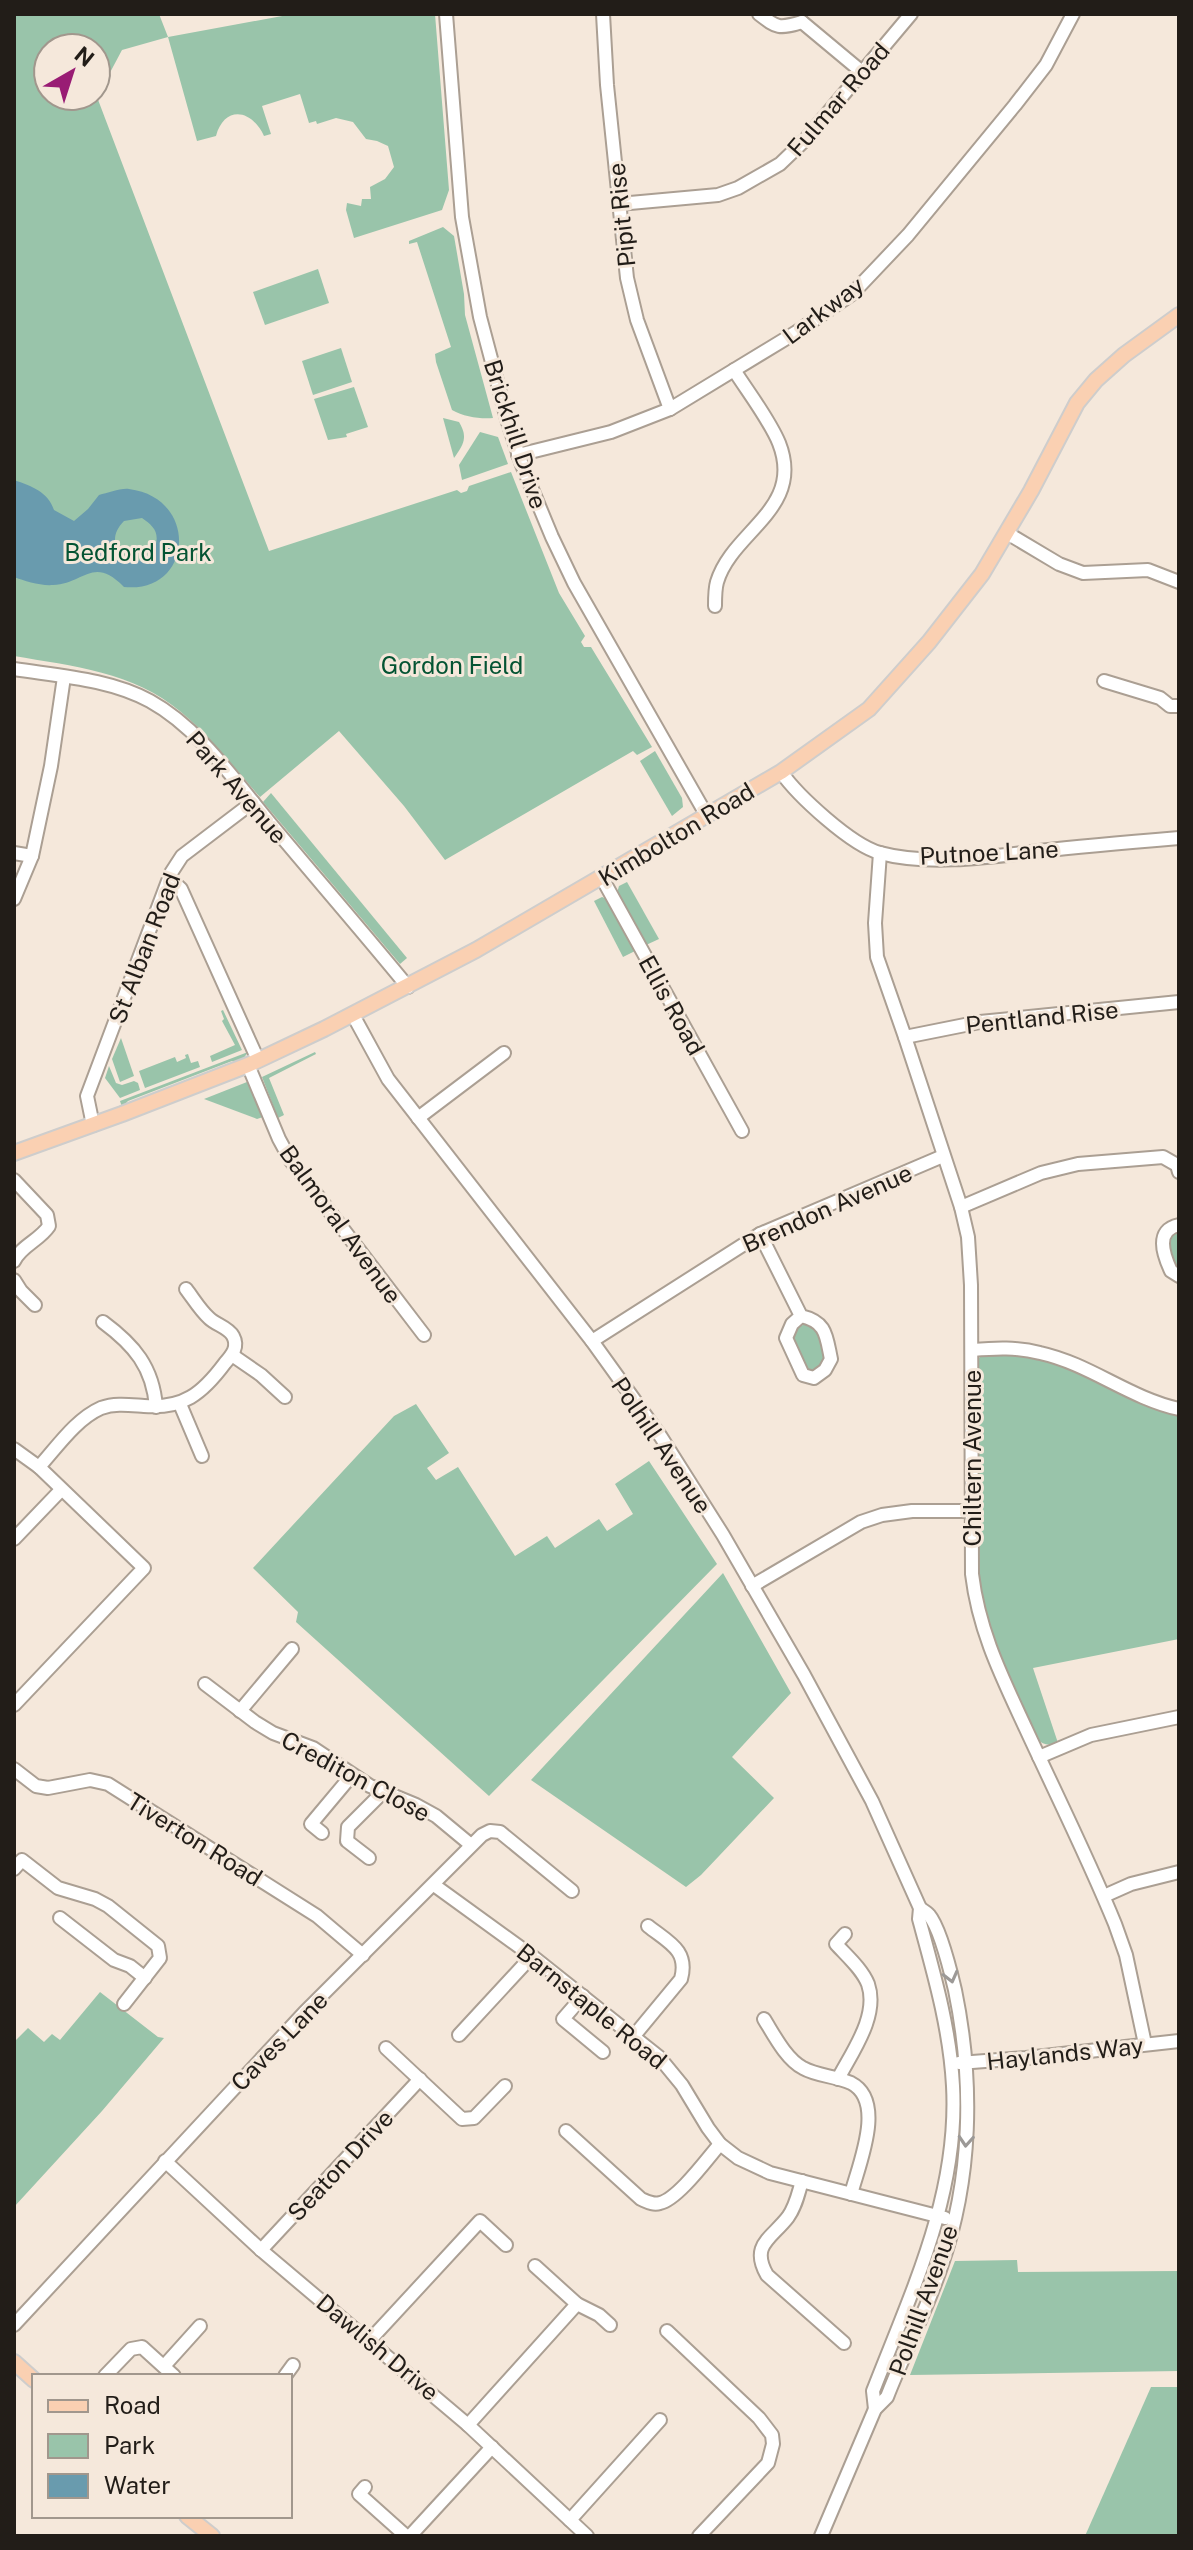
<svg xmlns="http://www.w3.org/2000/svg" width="1193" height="2550" font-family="'Public Sans',sans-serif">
  <rect width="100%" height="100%" fill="#f5e8db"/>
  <g fill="#99c4aa" fill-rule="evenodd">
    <path d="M14 14H159L168 37 293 14H435L449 190 442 210 354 238 346 210 347 203 361 206 362 199H371L370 187 385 179 394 167 388 146 377 141 366 139 353 122 336 118 317 124 316 121 309 123 300 94 262 106 271 134 264 136C251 108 224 106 216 136L197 141 168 37 122 50 97 97 269 551 457 490 461 493 467 491 469 486 511 472 559 593 585 636 581 642 584 647H591L652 747 637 755 633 751 445 860 404 806 339 731 260 797C235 769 211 737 181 712 134 672 72 666 14 656ZM48 48H96V96H48Z"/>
    <path d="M443 227 454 236 464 294 465 315 493 418C480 419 464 417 452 410L436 362 435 354 451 347 417 242 409 244V241Z"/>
    <polygon points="318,269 329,303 265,325 253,292"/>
    <polygon points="341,348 352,382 313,395 302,361"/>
    <polygon points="354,387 368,427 346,434 347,437 328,440 314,399"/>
    <path d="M443 418 459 422C468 437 464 444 454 458Z"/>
    <polygon points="480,432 498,437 508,464 462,480 459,465"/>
    <polygon points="655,751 682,798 683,807 672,816 640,761"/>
    <polygon points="271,793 407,958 400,964 263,802"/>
    <polygon points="627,882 659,939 646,945 617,893 619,886"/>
    <polygon points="602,897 607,899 635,951 623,957 594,901"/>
    <polygon points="223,1010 242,1050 212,1062 210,1056 235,1045 222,1021 224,1019 221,1011"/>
    <polygon points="121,1038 134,1076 120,1082 112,1059"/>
    <polygon points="248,1052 241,1062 232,1061 128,1101 122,1107 120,1101"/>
    <polygon points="315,1052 316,1054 269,1078 284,1115 278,1118 262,1077"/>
    <polygon points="188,1054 191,1063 198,1061 200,1067 145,1088 139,1071 175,1057 177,1062 186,1058 185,1055"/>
    <polygon points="109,1066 116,1083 122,1085 134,1081 138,1083 140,1090 120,1098 105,1078"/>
    <polygon points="247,1082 263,1117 257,1119 204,1099"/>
    <polygon points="1179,1228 1179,1270 1168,1261 1168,1230"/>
    <polygon points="808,1323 819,1328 826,1360 819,1370 812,1373 804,1368 792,1339 798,1327"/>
    <path d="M986 1352 1041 1358 1087 1377 1145 1406 1179 1413V1639L1033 1668 1058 1743C1049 1746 1043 1745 1037 1739L988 1632 977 1581 973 1363Z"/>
    <polygon points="416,1404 449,1453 427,1468 436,1480 458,1467 515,1556 547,1536 555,1548 599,1519 607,1531 633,1514 615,1484 649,1461 717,1564 489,1796 296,1622 298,1612 253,1568 394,1416"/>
    <polygon points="723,1573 791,1693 732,1757 774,1798 701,1875 686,1887 531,1780"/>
    <polygon points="100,1992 158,2037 164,2038 102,2111 14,2207 14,2042 28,2028 44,2042 52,2034 60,2040"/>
    <polygon points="1017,2260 1018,2272 1179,2271 1179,2371 910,2375 955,2261"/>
    <polygon points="1151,2387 1179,2387 1179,2536 1085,2536"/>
  </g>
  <path fill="#699bae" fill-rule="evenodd" d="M14 480C32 486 48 492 54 510L74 521 88 509 99 495C108 493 120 488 129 489 200 498 193 594 124 587 93 555 84 584 53 585 40 586 25 581 14 577ZM142 518C152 525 159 531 156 544 148 580 94 551 124 521Z"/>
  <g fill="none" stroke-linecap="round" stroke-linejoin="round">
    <defs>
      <g id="minor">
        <polyline points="446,14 462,217 480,317 507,419 522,465 552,537 574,583 707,816"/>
        <polyline points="603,14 607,85 627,278 637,320 670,409"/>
        <path d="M759 14C777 28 779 29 802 22"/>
        <polyline points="802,22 862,72"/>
        <polyline points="619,204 718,195 738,188 780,164 806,139 911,14"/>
        <polyline points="518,455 611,432 670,409 795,333 852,294 908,235 1015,105 1046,65 1073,14"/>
        <polyline points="1007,533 1059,564 1083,573 1148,570 1179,582"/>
        <path d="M715 606C715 598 715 589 717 582 732 531 805 509 779 443 769 419 748 392 734 370"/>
        <path d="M14 669C59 676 110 679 150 701 199 728 235 781 270 823 316 878 363 932 408 987"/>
        <polyline points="1104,681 1160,698 1170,706 1179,706"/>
        <path d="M781 772C798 796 851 845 880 853 928 866 990 857 1039 851 1085 846 1132 842 1179 838"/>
        <polyline points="14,853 32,856"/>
        <path d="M880 853 875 923 877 957 905 1037 961 1207 968 1237 971 1285 972 1574C979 1632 1002 1677 1026 1729 1056 1794 1088 1858 1115 1924L1126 1955 1145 2044"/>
        <polyline points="169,878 181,889 258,1060"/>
        <polyline points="602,878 742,1131"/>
        <polyline points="14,899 32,856 51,766 64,677"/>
        <path d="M353 1015 388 1079 592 1341 661 1437 723 1535 804 1675 872 1801 920 1908 919 1919C934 1974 950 2029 953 2086 959 2194 911 2293 873 2391L875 2409"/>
        <polyline points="905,1037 980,1022 1179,1002"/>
        <polyline points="248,1065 279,1139 291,1161 424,1335"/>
        <polyline points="418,1118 504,1053"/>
        <polyline points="93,1125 87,1096 171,873 182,856 253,802"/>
        <path d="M14 1180 47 1215 49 1226C40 1240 21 1246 14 1261"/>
        <polyline points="961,1207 1041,1173 1078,1164 1163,1157 1177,1165 1179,1172"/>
        <path d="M1179 1225C1155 1230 1163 1254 1171 1271L1179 1276"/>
        <path d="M760 1234 801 1316C827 1322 826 1336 831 1359L825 1370 814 1378 803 1375 786 1338 792 1324 801 1316"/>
        <polyline points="14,1280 21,1291 35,1305"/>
        <path d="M103 1322C134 1345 153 1367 156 1407"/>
        <polyline points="592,1341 760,1234 943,1156"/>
        <path d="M972 1350C996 1348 1017 1347 1040 1353 1090 1364 1129 1398 1179 1409"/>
        <polyline points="232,1355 261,1375 285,1397"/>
        <polyline points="180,1404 202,1456"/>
        <polyline points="14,1449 39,1467 144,1568 14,1705"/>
        <path d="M39 1467C57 1447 76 1419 101 1408 115 1403 129 1405 144 1406 183 1409 202 1394 225 1363 232 1355 239 1347 233 1336 228 1327 216 1325 209 1318 200 1310 193 1298 186 1289"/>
        <polyline points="14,1539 61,1490"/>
        <polyline points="752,1586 861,1522 882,1515 912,1511 971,1511"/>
        <polyline points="205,1684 255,1722 273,1733 313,1748 370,1786 416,1805 436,1816 471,1845"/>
        <polyline points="240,1711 292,1649"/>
        <polyline points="1039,1757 1091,1735 1179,1717"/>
        <polyline points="14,1769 36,1786 48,1788 90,1780 108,1784 317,1916 363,1955"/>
        <polyline points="322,1833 311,1824 352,1775"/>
        <polyline points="369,1858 347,1841 348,1827 383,1792"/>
        <polyline points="14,1869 22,1860 58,1888 95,1899 108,1906 158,1946 160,1958 124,2004"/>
        <polyline points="434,1885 532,1956 659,2057 682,2085 708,2128 720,2144 738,2158 770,2173 945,2218"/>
        <polyline points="1104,1896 1131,1884 1179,1872"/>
        <polyline points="60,1918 114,1960 130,1966 145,1978"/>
        <polyline points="583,1996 563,2019 603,2052"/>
        <path d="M764 2019C774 2035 786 2059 803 2068 817 2076 836 2076 851 2083 886 2101 859 2164 851 2194"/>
        <polyline points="459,2035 532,1956"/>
        <path d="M633 2037 681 1979C689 1950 668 1942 648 1926"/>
        <polyline points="386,2048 462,2119 474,2118 505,2086"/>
        <polyline points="959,2063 1026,2058 1179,2041"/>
        <path d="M838 2079C852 2052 879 2016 868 1984 862 1969 847 1956 836 1944L845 1934"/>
        <path d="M566 2131 641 2199C648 2202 653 2205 660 2203 678 2199 707 2159 720 2144"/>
        <polyline points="165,2161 261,2250 468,2425 587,2536"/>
        <path d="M802 2181C798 2194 796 2206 788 2217 771 2239 750 2245 767 2275L844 2343"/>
        <polyline points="261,2250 420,2079"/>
        <polyline points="535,2266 577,2304 599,2315 610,2325"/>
        <polyline points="14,2325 304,2013 482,1835 490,1831 500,1832 572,1891"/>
        <polyline points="667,2331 759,2418 772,2435 773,2444 768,2463 699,2536"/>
        <polyline points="370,2340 480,2221 506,2245"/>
        <polyline points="164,2366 200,2326"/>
        <polyline points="105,2376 131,2349 142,2347 174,2376"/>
        <polyline points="285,2376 293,2365"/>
        <polyline points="468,2425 577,2304"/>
        <polyline points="365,2487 359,2494 406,2536"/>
        <polyline points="570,2520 660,2420"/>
        <polyline points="410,2536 492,2447"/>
        <path d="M821 2536 875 2409 887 2397C904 2353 926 2312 941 2267 972 2179 974 2082 955 1990 951 1973 940 1928 929 1915 929 1914 921 1909 920 1908"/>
      </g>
      <g id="major">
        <polyline points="14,1153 122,1114 248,1065 324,1029 476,950 781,772 869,709 929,642 982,574 1031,491 1077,403 1096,380 1124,355 1179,315"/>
        <polyline points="14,2362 34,2380"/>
        <polyline points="187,2516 212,2536"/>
      </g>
    </defs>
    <use href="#minor" stroke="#ab9f93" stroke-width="16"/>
    <use href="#major" stroke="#cecdcc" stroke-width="18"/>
    <use href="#minor" stroke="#fff" stroke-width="12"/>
    <use href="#major" stroke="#fad0b2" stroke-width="14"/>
  </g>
  <defs><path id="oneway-chevron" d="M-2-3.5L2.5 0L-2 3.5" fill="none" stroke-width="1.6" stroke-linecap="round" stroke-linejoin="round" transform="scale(2)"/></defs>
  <g stroke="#9c9997">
    <use href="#oneway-chevron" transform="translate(951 1977) rotate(76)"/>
    <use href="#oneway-chevron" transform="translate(966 2141) rotate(94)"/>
  </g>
  <g text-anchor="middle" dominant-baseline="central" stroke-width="6" stroke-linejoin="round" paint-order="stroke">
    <g font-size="24" fill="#221d18" stroke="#f5e8db">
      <text transform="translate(838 99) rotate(-49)">Fulmar Road</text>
      <text transform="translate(621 215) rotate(-96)">Pipit Rise</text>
      <text transform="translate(823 310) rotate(-37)">Larkway</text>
      <text transform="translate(516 434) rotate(72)">Brickhill Drive</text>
      <text transform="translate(237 787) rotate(49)">Park Avenue</text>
      <text transform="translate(676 834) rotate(-31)">Kimbolton Road</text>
      <text transform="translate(989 852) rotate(-3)">Putnoe Lane</text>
      <text transform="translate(144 948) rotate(-69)">St Alban Road</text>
      <text transform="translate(672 1005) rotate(61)">Ellis Road</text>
      <text transform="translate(1042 1017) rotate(-6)">Pentland Rise</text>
      <text transform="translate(827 1208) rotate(-24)">Brendon Avenue</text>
      <text transform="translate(341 1224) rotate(54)">Balmoral Avenue</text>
      <text transform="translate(662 1445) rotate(56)">Polhill Avenue</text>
      <text transform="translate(972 1458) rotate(-90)">Chiltern Avenue</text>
      <text transform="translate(356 1776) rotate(28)">Crediton Close</text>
      <text transform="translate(195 1839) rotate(32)">Tiverton Road</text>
      <text transform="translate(592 2006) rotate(39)">Barnstaple Road</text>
      <text transform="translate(279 2041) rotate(-46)">Caves Lane</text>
      <text transform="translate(1065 2053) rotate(-6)">Haylands Way</text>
      <text transform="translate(340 2165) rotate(-47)">Seaton Drive</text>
      <text transform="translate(923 2300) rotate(-70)">Polhill Avenue</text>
      <text transform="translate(378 2347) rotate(40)">Dawlish Drive</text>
    </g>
    <g font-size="24" fill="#045433" stroke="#f5e8db">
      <text x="138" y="552">Bedford Park</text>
      <text x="452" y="665">Gordon Field</text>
    </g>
  </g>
  <rect width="1193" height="2550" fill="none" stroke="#221d18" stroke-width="32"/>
  <rect x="32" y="2374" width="260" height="144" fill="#f5e8db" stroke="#a1978d" stroke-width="2"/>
  <rect x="48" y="2400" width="40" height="12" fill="#fad0b2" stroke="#a1978d" stroke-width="2"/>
  <text x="104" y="2414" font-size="24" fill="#221d18">Road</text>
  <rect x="48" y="2434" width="40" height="24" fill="#99c4aa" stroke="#a1978d" stroke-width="2"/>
  <text x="104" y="2454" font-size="24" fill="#221d18">Park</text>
  <rect x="48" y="2474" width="40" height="24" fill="#699bae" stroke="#a1978d" stroke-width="2"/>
  <text x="104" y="2494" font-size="24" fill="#221d18">Water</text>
  <g transform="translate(72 72) rotate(39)"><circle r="38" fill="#f5e8db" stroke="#a1978d" stroke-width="2"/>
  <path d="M0-6L14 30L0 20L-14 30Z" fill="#991c74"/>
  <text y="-12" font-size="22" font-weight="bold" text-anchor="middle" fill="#221d18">N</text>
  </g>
</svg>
